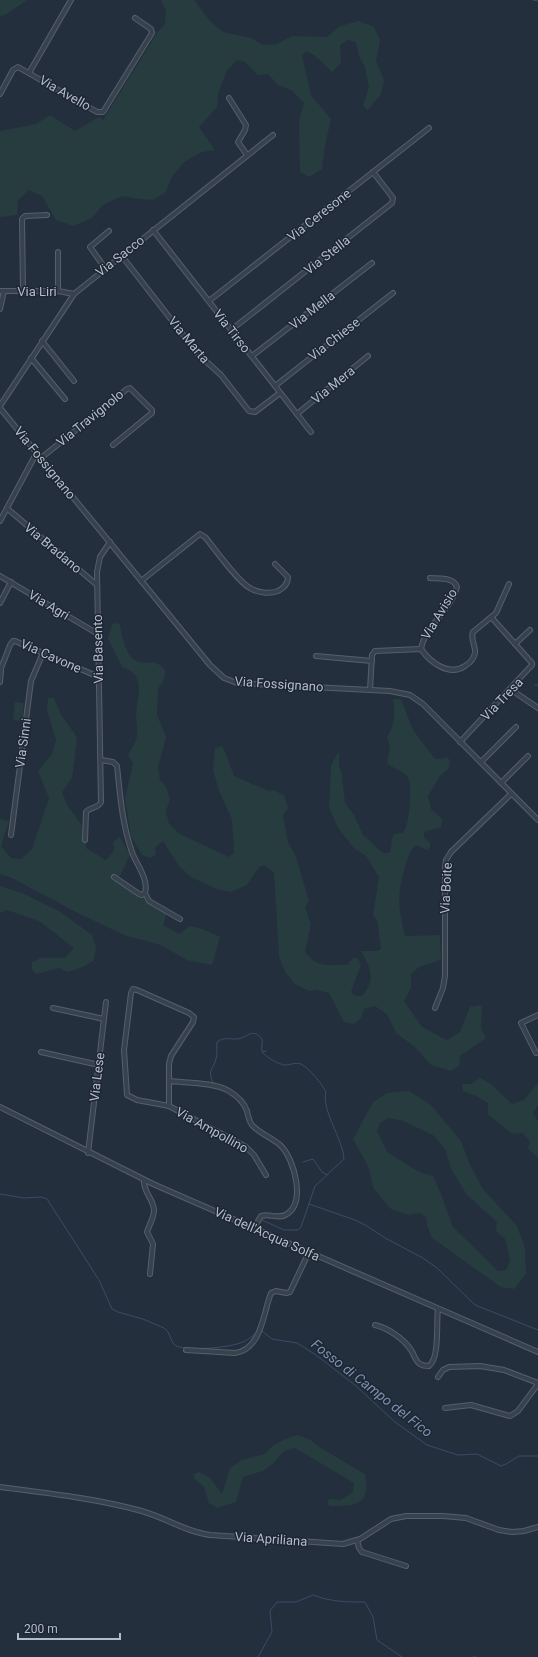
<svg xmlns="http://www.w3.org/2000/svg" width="538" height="1657" font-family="Roboto,sans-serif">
  <rect width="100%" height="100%" fill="#242f3e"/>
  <g fill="#263c3f" fill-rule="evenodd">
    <polygon points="0,0 27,0 5,15 0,16"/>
    <polygon points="161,0 194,0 210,21 223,32 251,38 263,45 277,44 292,36 327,37 340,26 359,21 374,27 380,40 376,61 384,80 381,94 368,110 363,106 369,87 365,67 359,56 356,42 348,40 340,45 341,63 332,72 314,55 306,51 302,55 311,95 331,119 325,145 322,169 309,177 300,172 299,121 304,103 291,90 278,85 268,74 258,75 245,62 237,60 227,70 218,94 217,107 199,127 215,150 202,152 184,162 171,178 166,192 153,200 139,199 122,196 103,205 92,218 74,226 56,220 42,196 29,190 18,200 17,215 0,217 0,131 36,124 50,115 75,131 99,117 103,120 157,33 165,24 166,11"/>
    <path d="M116 623 120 624C121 635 127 660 139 662 152 665 153 657 165 670L164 679 158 689 157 715 166 737 158 768 160 780 166 787 170 799 166 811 169 824 180 834 229 857 232 855 234 852 232 820 218 788 213 769 215 748 222 746 226 754 234 776 269 791 273 790 284 795 288 808 283 815 288 843 295 854 309 901 305 907 311 924 305 952C317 968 329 965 347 965L353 958H358L361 965 351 992 354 995 362 996C377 979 370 968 361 951H377L381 949 377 920 373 915 379 877 366 856 354 848 338 828 329 807 331 765 339 751V765L342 775 345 803 354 815 363 835 383 853H389C393 847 390 840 394 834L403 833C404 831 406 829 406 827 409 822 412 786 409 780 405 770 394 770 387 763L390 746 387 737C395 724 395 714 393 699H401L413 730 435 759H443L446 757 450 760 449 768 440 776 428 796 431 809 442 819 441 827 424 832V838L430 842V848L427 850 416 845C409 851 408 858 405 867 397 893 398 909 405 936L440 935 441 960 419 967 411 974V988L404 1001 422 1027 447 1040 460 1032 470 1007 482 1005 481 1028 486 1038 460 1056 459 1066 451 1071 431 1065 415 1047 396 1033 387 1014 375 1006 364 1009 361 1018 354 1024 344 1022 329 993 316 990 309 991 295 984 285 972 279 956 274 873 265 865 259 867 247 885 231 892 216 889 191 877 179 866 163 841 155 848 156 854 150 858 142 855 131 836 125 799 133 763 128 755C131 749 136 742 137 736 138 729 136 721 136 714 137 695 147 675 122 667L108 638 112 625Z"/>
    <polygon points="48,698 54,698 61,715 77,737 72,778 62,792 67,805 86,831 86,848 106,860 114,851 113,842 120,837 130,855 117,882 167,913 163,925 179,934 190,926 203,929 220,937 212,965 187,960 161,945 124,935 76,912 12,878 0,874 0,819 9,821 1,846 11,858 21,859 32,849 49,798 38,771 52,754 56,740 47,710"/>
    <polygon points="15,702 24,703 22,721 13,720"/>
    <polygon points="0,886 22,893 59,911 92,935 96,946 94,960 85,966 68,972 59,968 36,974 32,970 32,962 41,958 64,958 74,948 39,921 7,910 0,913"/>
    <polygon points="480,1078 491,1084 512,1104 524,1100 538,1083 538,1105 533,1113 538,1121 538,1158 528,1149 530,1142 523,1133 512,1134 488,1114 488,1103 478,1097 463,1091 462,1084 471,1084"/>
    <path d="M409 1091 431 1105 461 1141 470 1165 483 1189 517 1226 525 1248 526 1274 514 1289 501 1287 432 1238 427 1225 426 1217 420 1213 408 1215 391 1209 374 1189 368 1166 353 1139 373 1102 387 1093ZM389 1118 403 1121 433 1135 445 1149 451 1169 467 1195 497 1222 496 1231 505 1239 510 1260 506 1270 498 1271 453 1227 441 1194 433 1176 419 1172 387 1152 377 1131 380 1123Z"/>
    <path d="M297 1435 311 1440 319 1447 365 1474C371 1507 355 1506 329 1506L328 1502 329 1499 341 1500 353 1492 354 1483 295 1448C280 1450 281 1457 270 1466 264 1472 251 1474 243 1477L236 1502 217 1508 209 1503 204 1487 194 1478V1474L199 1472 210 1478 222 1494 230 1468 242 1460 265 1454C273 1443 285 1439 297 1435Z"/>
  </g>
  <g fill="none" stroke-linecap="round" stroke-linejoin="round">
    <g stroke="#394c67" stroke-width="1">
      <polyline points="533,0 538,1"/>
      <polyline points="535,685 538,685"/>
      <polyline points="263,1052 266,1051"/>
      <path d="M213 1083C207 1070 213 1070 216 1059 218 1053 216 1047 217 1042 223 1037 229 1039 236 1039 247 1039 252 1026 262 1039 263 1043 261 1047 262 1051 263 1056 280 1065 285 1065 290 1065 296 1062 301 1064 310 1069 321 1083 326 1092 321 1110 343 1139 344 1159L315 1186 301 1227 298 1230H284L262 1220"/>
      <polyline points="303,1162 313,1159 322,1172 328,1175"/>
      <path d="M0 1194 24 1198 41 1197 47 1199 99 1280 112 1309 118 1312 143 1319 164 1328 168 1332 173 1343 176 1346C190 1351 229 1348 243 1342 248 1340 252 1336 256 1333"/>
      <polyline points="309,1204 355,1220 367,1226 385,1238 423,1258 437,1268 475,1305 538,1330"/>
      <polyline points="262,1331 272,1339 297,1343 316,1355 355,1385 395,1422 427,1445 458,1455 477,1454 501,1466 506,1464 519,1456 538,1456"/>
      <path d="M258 1657 272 1632 270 1611 277 1602H296L313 1595C331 1602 347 1602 365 1602L373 1617 377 1640 402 1657"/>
      <polyline points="473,1657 476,1657"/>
    </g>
    <defs>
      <g id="minor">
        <polyline points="29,73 71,0"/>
        <polyline points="0,94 13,70 18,67 97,112 103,112 152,33 151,29 135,18"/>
        <polyline points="229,98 246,125 245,130 238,142 247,155"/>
        <polyline points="153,230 311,432"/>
        <polyline points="58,252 58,291"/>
        <polyline points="121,255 198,354 221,375 249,411 255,412 280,393"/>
        <polyline points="105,268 90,247 109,231"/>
        <polyline points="0,291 58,291 74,294"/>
        <polyline points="23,291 22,219 25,216 47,215"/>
        <polyline points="209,301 429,128"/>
        <polyline points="0,309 4,291"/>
        <polyline points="231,330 392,203 393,198 373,172"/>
        <polyline points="42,341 74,381"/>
        <polyline points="252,356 372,263"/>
        <polyline points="31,358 65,399"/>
        <polyline points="275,386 393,293"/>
        <polyline points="0,406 74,294 273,135"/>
        <polyline points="0,408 210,665 224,678 237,683 390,691 410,695 423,704 538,820"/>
        <polyline points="297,414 368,356"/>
        <polyline points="41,458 127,389 130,388 152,410 152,413 113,445"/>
        <polyline points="9,510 97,585"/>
        <polyline points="0,521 37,452"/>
        <polyline points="0,576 98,634"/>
        <path d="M141 581 200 534 205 537C215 549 238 582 250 588 258 593 269 594 278 591 284 588 288 583 288 577L275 564"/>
        <polyline points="0,603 11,582"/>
        <polyline points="515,644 530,630"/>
        <path d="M421 649C425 626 451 610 457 587 454 577 439 579 430 578"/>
        <polyline points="316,656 372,661"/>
        <polyline points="0,671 10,645 13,641 15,641 99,677"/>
        <polyline points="0,682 1,671"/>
        <polyline points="510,689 538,708"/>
        <path d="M370 690 372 655 375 651 421 649C430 662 449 677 465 666 470 663 474 658 475 653 476 646 470 639 473 632L496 613 509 584"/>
        <polyline points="460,742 532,665 532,663 492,618"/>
        <path d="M101 760 113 762 117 766C120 794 122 824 132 852 136 864 149 879 145 893L142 895 139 894 114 877"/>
        <polyline points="481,762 516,727"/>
        <polyline points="501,783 528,756"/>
        <polyline points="11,835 31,681 43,653"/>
        <path d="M85 840 86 812C90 807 99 808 101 802L97 572 100 557 110 542"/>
        <polyline points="145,893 149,901 180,919"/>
        <polyline points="53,1008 104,1019"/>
        <polyline points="435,1008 443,988 445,976 445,868 446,860 451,852 511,794"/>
        <polyline points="41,1052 99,1065"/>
        <polyline points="536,1053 521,1023 538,1015"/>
        <polyline points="169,1081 169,1064 171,1056 193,1022 194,1017 189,1013 137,990 133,989 131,993 124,1050 127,1095 137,1100 169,1106 246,1147 254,1155 266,1175"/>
        <path d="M169 1106V1081C186 1083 214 1082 229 1091 237 1096 244 1102 247 1111 248 1116 249 1121 252 1125 261 1135 274 1138 282 1147 294 1160 306 1202 287 1214 279 1220 269 1213 261 1216L254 1228"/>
        <polyline points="0,1107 153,1184 538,1352"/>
        <polyline points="88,1153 106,1002"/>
        <path d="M144 1180C143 1192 153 1198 154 1210 154 1218 149 1225 147 1232L153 1244 150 1274"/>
        <path d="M375 1325C388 1328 404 1339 411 1350 414 1354 415 1361 420 1364 423 1366 426 1366 429 1366 440 1358 436 1322 438 1309"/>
        <path d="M186 1350 235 1353C262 1349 263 1313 271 1293L276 1291 286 1293 290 1292 309 1252"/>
        <polyline points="438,1377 443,1370 449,1367 480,1366 504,1370 538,1383"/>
        <polyline points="445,1408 471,1405 510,1416 518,1411 538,1384"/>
        <path d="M0 1487C46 1493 93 1498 138 1510 163 1516 185 1532 210 1535L343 1544 360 1539 391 1519 406 1516H443L466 1518 499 1530 512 1532 524 1531 538 1527"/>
        <polyline points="357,1540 359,1548 362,1552 406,1566"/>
      </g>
    </defs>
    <use href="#minor" stroke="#565f6c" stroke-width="6"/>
    <use href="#minor" stroke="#38414e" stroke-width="4"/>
  </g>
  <g text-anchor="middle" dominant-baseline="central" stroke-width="3" stroke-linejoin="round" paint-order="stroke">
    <g font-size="13" fill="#b4bcc9" stroke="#1d2633">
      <text transform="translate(65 93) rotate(30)">Via Avello</text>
      <text transform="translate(319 215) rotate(-38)">Via Ceresone</text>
      <text transform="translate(327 255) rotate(-38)">Via Stella</text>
      <text transform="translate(120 256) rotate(-38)">Via Sacco</text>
      <text x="37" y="291">Via Liri</text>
      <text transform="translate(312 310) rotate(-38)">Via Mella</text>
      <text transform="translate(232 331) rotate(52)">Via Tirso</text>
      <text transform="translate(334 339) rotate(-38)">Via Chiese</text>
      <text transform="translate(189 340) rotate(50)">Via Marta</text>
      <text transform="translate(333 385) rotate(-39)">Via Mera</text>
      <text transform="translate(90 418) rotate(-39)">Via Travignolo</text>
      <text transform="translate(45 463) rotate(51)">Via Fossignano</text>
      <text transform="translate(53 548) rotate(40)">Via Bradano</text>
      <text transform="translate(49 605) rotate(31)">Via Agri</text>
      <text transform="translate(439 614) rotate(-59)">Via Avisio</text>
      <text transform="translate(98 649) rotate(-91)">Via Basento</text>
      <text transform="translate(51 656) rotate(24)">Via Cavone</text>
      <text transform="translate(279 684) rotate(4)">Via Fossignano</text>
      <text transform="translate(502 699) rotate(-46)">Via Tresa</text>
      <text transform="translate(23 743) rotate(-82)">Via Sinni</text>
      <text transform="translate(446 888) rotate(-87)">Via Boite</text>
      <text transform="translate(97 1077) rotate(-83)">Via Lese</text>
      <text transform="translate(212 1130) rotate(29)">Via Ampollino</text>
      <text transform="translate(267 1234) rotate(24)">Via dell'Acqua Solfa</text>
      <text transform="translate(271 1539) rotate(4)">Via Apriliana</text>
    </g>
    <g font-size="14" font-style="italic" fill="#7c92b1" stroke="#1d2633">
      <text transform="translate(372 1388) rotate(38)">Fosso di Campo del Fico</text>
    </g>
  </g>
  <path d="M18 1633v6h102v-6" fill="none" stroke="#b4bcc9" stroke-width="2"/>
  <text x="24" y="1633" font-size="12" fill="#b4bcc9" stroke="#1d2633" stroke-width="3" paint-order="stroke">200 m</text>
</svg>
